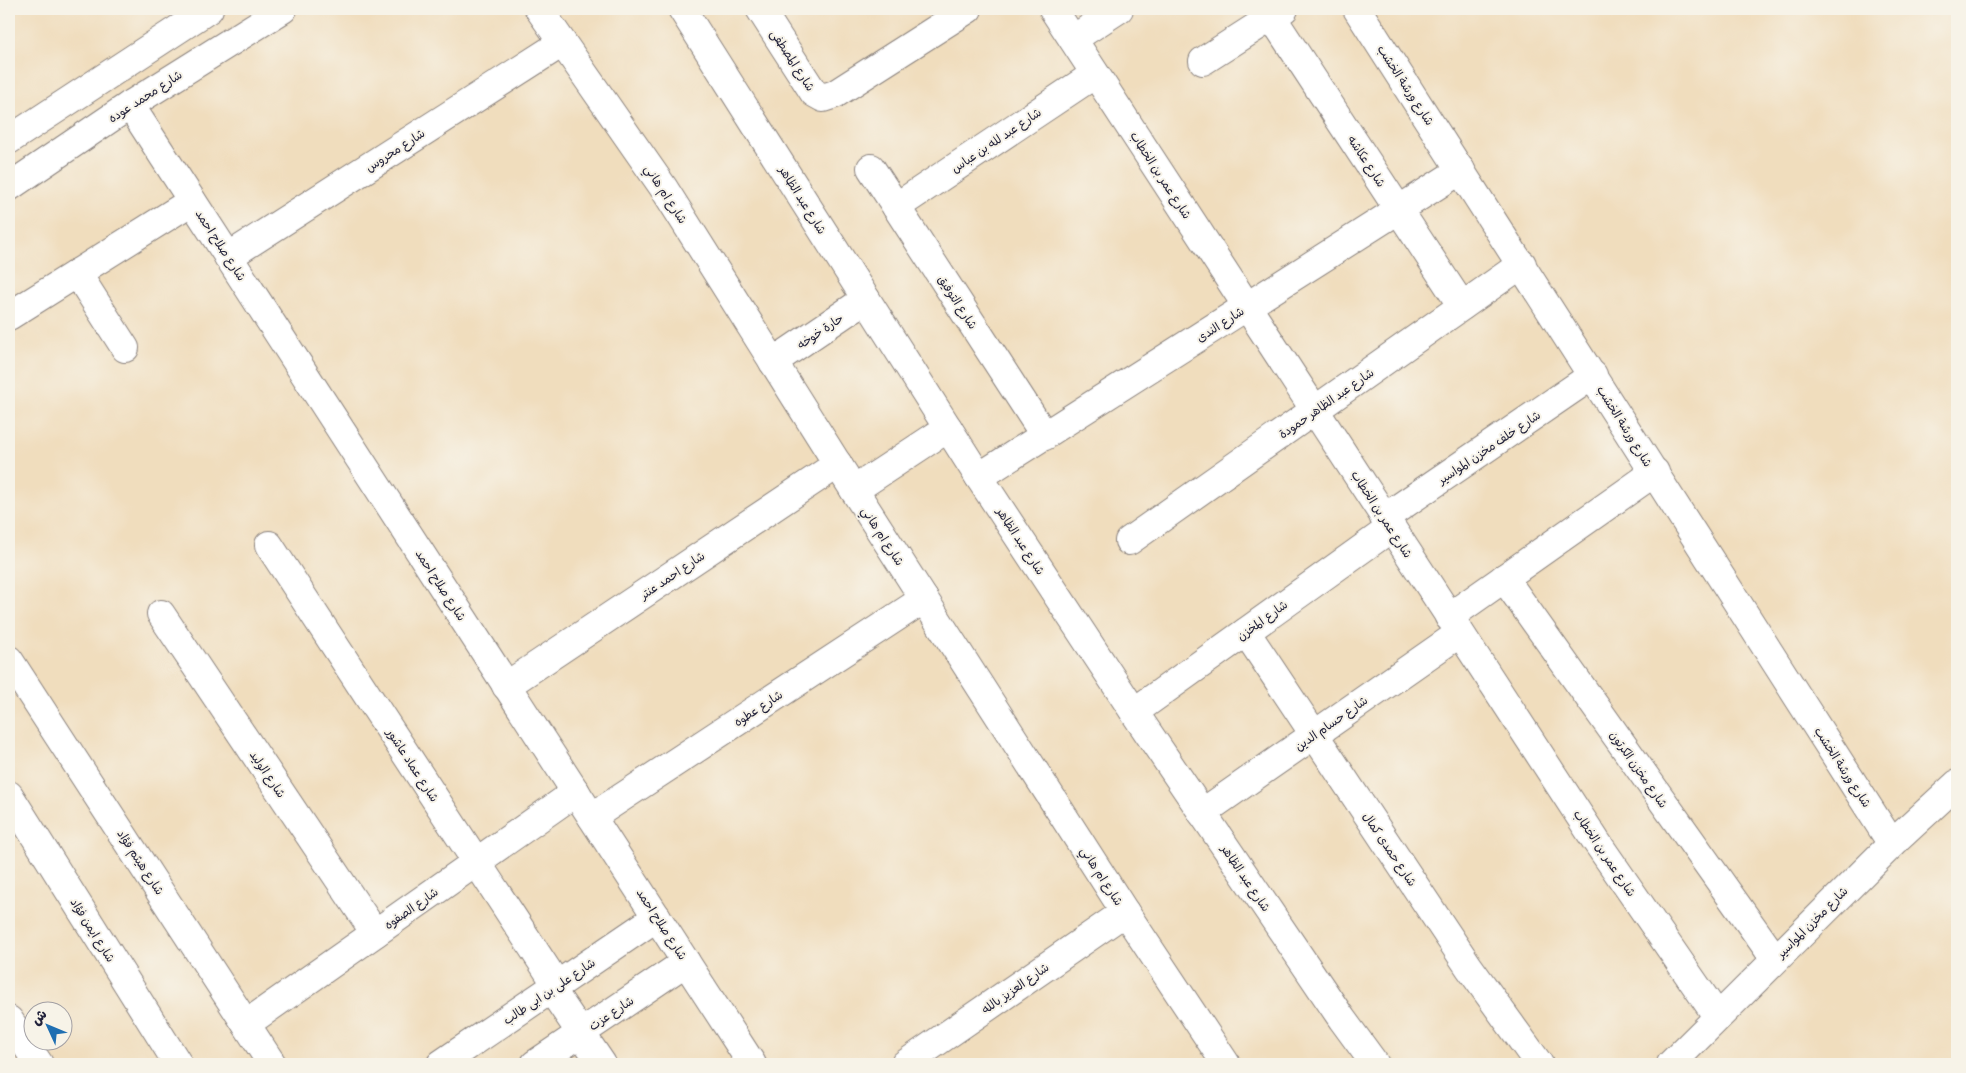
<svg xmlns="http://www.w3.org/2000/svg" width="1966" height="1073" font-family="Delius,'Playpen Sans Arabic',sans-serif">
  <rect width="100%" height="100%" fill="#f7f3e8"/>
  <filter id="ink" filterUnits="userSpaceOnUse"><feTurbulence type="fractalNoise" baseFrequency=".02" numOctaves="2"/><feDisplacementMap in="SourceGraphic" scale="10" xChannelSelector="R" yChannelSelector="G"/><feConvolveMatrix kernelMatrix="1 2 1 2 8 2 1 2 1" color-interpolation-filters="sRGB"/></filter>
  <filter id="wash" filterUnits="userSpaceOnUse"><feTurbulence type="fractalNoise" baseFrequency=".0096" numOctaves="4" result="noise"/><feDisplacementMap in="SourceGraphic" scale="20" xChannelSelector="R" yChannelSelector="G"/><feGaussianBlur stdDeviation="1.12" result="paint"/><feColorMatrix in="noise" values="0 0 0 0 0 0 0 0 0 0 0 0 0 0 0 0 0 1.4 0 .05"/><feComposite in="paint" operator="in"/></filter>
  <g filter="url(#wash)">
    <rect width="100%" height="100%" fill="#f0ddbd"/>
  </g>
  <g filter="url(#ink)">
    <g fill="none" stroke-linecap="round" stroke-linejoin="round">
      <defs>
        <g id="minor">
          <polyline points="539,9 663,187 854,490 1125,912 1226,1064"/>
          <polyline points="682,9 979,477 1134,712 1342,1019 1375,1064"/>
          <polyline points="760,9 814,93 823,98 835,94 968,9"/>
          <polyline points="1053,9 1596,841 1717,1016"/>
          <polyline points="1357,9 1892,844"/>
          <polyline points="1272,17 1462,306"/>
          <polyline points="1073,39 1119,9"/>
          <polyline points="1203,61 1284,9"/>
          <polyline points="130,105 752,1064"/>
          <polyline points="9,140 209,9"/>
          <polyline points="871,168 1045,436"/>
          <polyline points="9,187 130,105 283,9"/>
          <polyline points="896,207 1095,74"/>
          <polyline points="228,257 562,43"/>
          <polyline points="77,273 125,348"/>
          <polyline points="9,316 192,201"/>
          <polyline points="773,362 866,299"/>
          <polyline points="979,477 1461,170"/>
          <polyline points="854,490 948,428"/>
          <polyline points="1384,518 1593,375"/>
          <polyline points="1129,541 1522,264"/>
          <polyline points="269,545 557,985"/>
          <polyline points="1504,578 1775,959"/>
          <polyline points="161,614 375,933"/>
          <polyline points="1449,617 1655,472"/>
          <polyline points="1246,632 1469,967 1539,1064"/>
          <polyline points="9,660 272,1064"/>
          <polyline points="506,686 838,464"/>
          <polyline points="1134,712 1391,528"/>
          <polyline points="9,795 178,1064"/>
          <polyline points="1202,813 1460,633"/>
          <polyline points="592,817 924,599"/>
          <polyline points="551,989 602,1064"/>
          <polyline points="9,1020 39,1064"/>
          <polyline points="246,1024 576,792"/>
          <polyline points="441,1064 657,917"/>
          <polyline points="535,1064 686,962"/>
          <polyline points="905,1064 1125,912"/>
          <polyline points="1671,1064 1892,844 1957,784"/>
        </g>
      </defs>
      <use href="#minor" stroke="#89807c" stroke-width="30"/>
      <use href="#minor" stroke="#fff" stroke-width="28"/>
    </g>
  </g>
  <g text-anchor="middle" dominant-baseline="central" stroke-width="4" stroke-linejoin="round" paint-order="stroke">
    <g font-size="12" fill="#22223b" stroke="#f7f3e8">
      <text transform="translate(793 60) rotate(57)">شارع المصطفى</text>
      <text transform="translate(1406 85) rotate(57)">شارع ورشة الخشب</text>
      <text transform="translate(145 96) rotate(-33)">شارع محمد عوده</text>
      <text transform="translate(996 140) rotate(-34)">شارع عبد لله بن عباس</text>
      <text transform="translate(395 150) rotate(-33)">شارع محروس</text>
      <text transform="translate(1367 161) rotate(57)">شارع عكاشه</text>
      <text transform="translate(1161 175) rotate(57)">شارع عمر بن الخطاب</text>
      <text transform="translate(666 194) rotate(57)">شارع ام هاني</text>
      <text transform="translate(803 200) rotate(58)">شارع عبد الظاهر</text>
      <text transform="translate(221 245) rotate(57)">شارع صلاح احمد</text>
      <text transform="translate(958 302) rotate(57)">شارع التوفيق</text>
      <text transform="translate(1220 324) rotate(-33)">شارع الندى</text>
      <text transform="translate(820 331) rotate(-34)">حارة خوخه</text>
      <text transform="translate(1326 403) rotate(-35)">شارع عبد الظاهر حمودة</text>
      <text transform="translate(1625 426) rotate(58)">شارع ورشة الخشب</text>
      <text transform="translate(1489 447) rotate(-34)">شارع خلف مخزن المواسير</text>
      <text transform="translate(1382 514) rotate(57)">شارع عمر بن الخطاب</text>
      <text transform="translate(883 536) rotate(57)">شارع ام هاني</text>
      <text transform="translate(1021 541) rotate(57)">شارع عبد الظاهر</text>
      <text transform="translate(672 575) rotate(-34)">شارع احمد عنتر</text>
      <text transform="translate(441 585) rotate(57)">شارع صلاح احمد</text>
      <text transform="translate(1262 620) rotate(-36)">شارع المخزن</text>
      <text transform="translate(758 708) rotate(-33)">شارع عطوه</text>
      <text transform="translate(1331 723) rotate(-35)">شارع حسام الدين</text>
      <text transform="translate(413 765) rotate(57)">شارع عماد عاشور</text>
      <text transform="translate(1843 767) rotate(57)">شارع ورشة الخشب</text>
      <text transform="translate(1639 769) rotate(55)">شارع مخزن الكرتون</text>
      <text transform="translate(268 774) rotate(56)">شارع الوليد</text>
      <text transform="translate(1390 849) rotate(56)">شارع حمدى كمال</text>
      <text transform="translate(1605 853) rotate(56)">شارع عمر بن الخطاب</text>
      <text transform="translate(141 862) rotate(57)">شارع هيثم فؤاد</text>
      <text transform="translate(1102 876) rotate(57)">شارع ام هاني</text>
      <text transform="translate(1246 878) rotate(56)">شارع عبد الظاهر</text>
      <text transform="translate(411 908) rotate(-35)">شارع الصفوه</text>
      <text transform="translate(1812 922) rotate(-45)">شارع مخزن المواسير</text>
      <text transform="translate(662 924) rotate(57)">شارع صلاح احمد</text>
      <text transform="translate(93 930) rotate(58)">شارع ايمن فؤاد</text>
      <text transform="translate(1015 988) rotate(-35)">شارع العزيز بالله</text>
      <text transform="translate(549 991) rotate(-34)">شارع على بن ابى طالب</text>
      <text transform="translate(611 1013) rotate(-34)">شارع عزت</text>
    </g>
  </g>
  <rect width="1966" height="1073" fill="none" stroke="#f7f3e8" stroke-width="30"/>
  <g transform="translate(48 1026) rotate(314)"><circle r="24" fill="#f7f3e8" stroke="#a29fa3"/>
  <path d="M0-4L9 19L0 12L-9 19Z" fill="#1f6fb2"/>
  <text y="-8" font-size="14" font-weight="bold" text-anchor="middle" fill="#22223b">ش</text>
  </g>
</svg>
